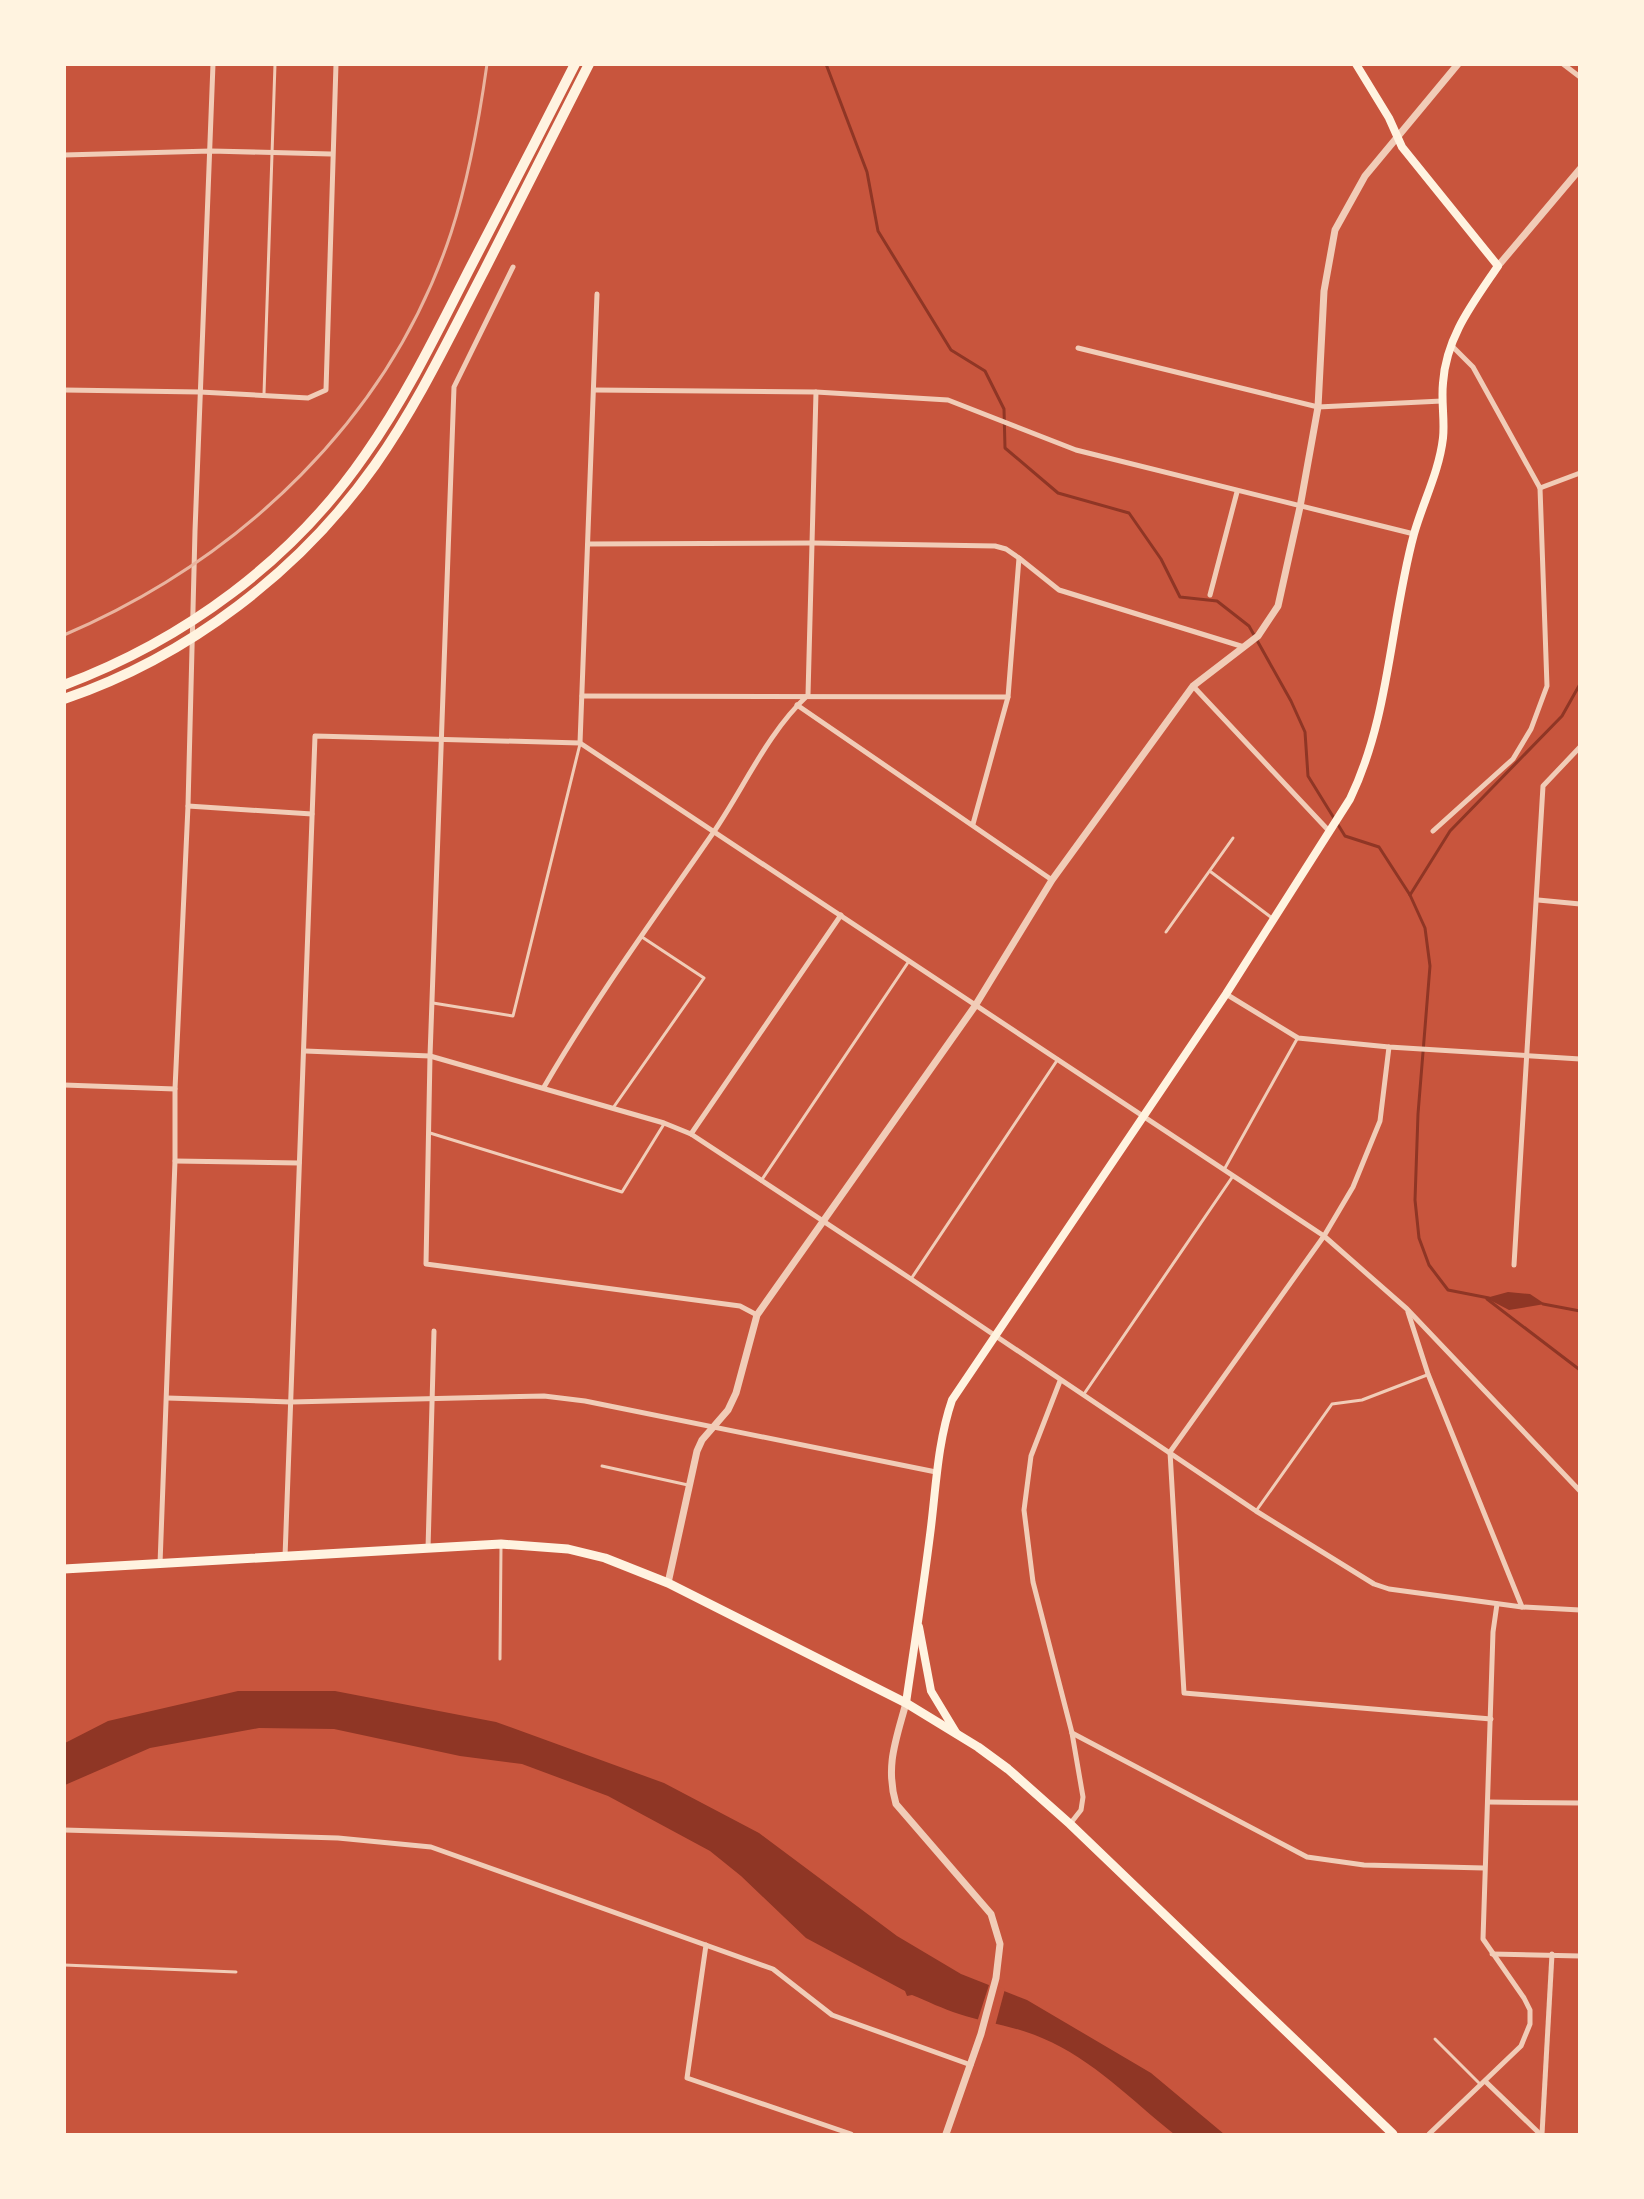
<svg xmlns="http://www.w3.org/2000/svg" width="1644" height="2199" font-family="'PT Sans Narrow',sans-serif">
  <rect width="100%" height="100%" fill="#c8553d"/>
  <g fill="#8f3625">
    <polygon points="1508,1292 1530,1294 1545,1304 1509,1310 1486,1298"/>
    <path d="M238 1691H335L496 1722 664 1783 759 1833 897 1936 961 1974 1027 2000 1151 2073 1224 2134H1174C1131 2100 1094 2060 1042 2038 1015 2026 986 2023 959 2014 943 2009 927 2001 912 1995L907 1996 905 1991 806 1938 741 1876 710 1851 608 1796 522 1764 460 1756 334 1729 259 1728 150 1748 65 1785V1743L108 1721Z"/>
  </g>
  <polygon fill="#c8553d" points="990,1982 1005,1989 995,2026 977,2022"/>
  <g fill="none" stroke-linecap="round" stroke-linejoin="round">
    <g stroke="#8f3625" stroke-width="3">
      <polyline points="826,64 867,172 878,231 951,350 985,371 1004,409 1005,448 1058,493 1129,513 1161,559 1180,597 1217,601 1249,626 1291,701 1305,732 1308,776 1345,836 1379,847 1410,895 1425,928 1430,966 1418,1114 1415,1200 1419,1238 1429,1265 1448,1290 1489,1298"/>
      <polyline points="1410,895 1450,831 1562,716 1580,684"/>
      <polyline points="1487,1299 1580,1370"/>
      <polyline points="1543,1304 1580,1311"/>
    </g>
    <g stroke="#f1ccb7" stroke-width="3">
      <polyline points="264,394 275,64"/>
      <polyline points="1211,872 1272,918"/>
      <polyline points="1166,932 1233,838"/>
      <polyline points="433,1003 513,1016 580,744"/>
      <polyline points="613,1108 704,978 642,937"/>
      <polyline points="430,1133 622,1192 664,1124"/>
      <polyline points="1225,1168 1297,1039"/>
      <polyline points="761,1181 909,961"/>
      <polyline points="911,1279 1058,1059"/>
      <polyline points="1084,1394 1233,1176"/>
      <polyline points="602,1466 688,1485"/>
      <polyline points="1256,1511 1332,1404 1362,1400 1427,1375"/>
      <polyline points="500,1659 501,1547"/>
      <polyline points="64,1965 236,1972"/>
      <polyline points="1435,2039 1481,2085"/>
    </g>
    <g stroke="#f1ccb7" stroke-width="5">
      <polyline points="1563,64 1580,77"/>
      <polyline points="64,155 211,151 331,154"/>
      <polyline points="513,267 454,387 430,1056 426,1264 740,1306 757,1315"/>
      <polyline points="1078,348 1318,407 1442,401"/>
      <polyline points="64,390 200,392 308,398 326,390 336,64"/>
      <polyline points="594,390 816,392 948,400 1076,450 1414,534"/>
      <polyline points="1540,488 1580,473"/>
      <polyline points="588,544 813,543 995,546 1006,549 1019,558 1059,590 1244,647"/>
      <polyline points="1210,595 1237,492"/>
      <polyline points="1193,686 1329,831"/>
      <polyline points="582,696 1008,697"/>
      <polyline points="797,705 1052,880"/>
      <polyline points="580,743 597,294"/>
      <polyline points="188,806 312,814"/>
      <polyline points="973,824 1008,697 1019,558"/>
      <polyline points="1433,831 1513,759 1531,729 1547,686 1540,488 1473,367 1451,345"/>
      <polyline points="1538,900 1580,904"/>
      <polyline points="1226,994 1298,1038 1389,1047 1580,1059"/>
      <polyline points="1389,1047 1380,1121 1353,1187 1324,1236 1170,1452 1184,1693 1491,1719"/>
      <polyline points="305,1051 430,1056 664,1123 691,1134 911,1279 1256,1511 1374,1584 1389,1589 1522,1607 1580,1610"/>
      <polyline points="64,1085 175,1089"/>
      <path d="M544 1087C595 999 655 917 713 833 744 788 767 733 808 695L816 392"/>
      <polyline points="691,1134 841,915"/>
      <polyline points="175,1161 299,1163"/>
      <polyline points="1514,1265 1543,786 1580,747"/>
      <polyline points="1408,1312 1428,1374 1522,1607"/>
      <polyline points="1060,1381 1031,1456 1024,1510 1033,1582 1072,1733 1083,1797 1081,1810 1070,1824"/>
      <polyline points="167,1398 291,1402 544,1396 585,1401 936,1472"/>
      <polyline points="428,1549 434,1331"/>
      <polyline points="285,1557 315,736 580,743 1324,1236 1407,1309 1580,1491"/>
      <polyline points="160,1564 175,1161 175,1089 188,806 195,531 213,64"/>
      <polyline points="1072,1733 1307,1857 1364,1865 1484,1868"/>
      <polyline points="1488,1802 1580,1803"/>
      <polyline points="64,1830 338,1838 431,1847 773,1969 832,2015 971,2065"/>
      <polyline points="706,1945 687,2078 851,2134"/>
      <polyline points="1492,1954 1580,1956"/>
      <polyline points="1486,2082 1540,2134"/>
      <polyline points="1429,2134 1521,2046 1530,2024 1530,2010 1524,1998 1483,1939 1493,1632 1497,1604"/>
      <polyline points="1542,2134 1552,1954"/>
    </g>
    <g stroke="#f1ccb7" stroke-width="7">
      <polyline points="1498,266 1580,169"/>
      <polyline points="668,1583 697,1451 702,1440 728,1410 736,1393 757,1315 975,1006 1052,880 1193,686 1258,636 1278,606 1300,507 1318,407 1324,291 1335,230 1365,176 1458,64"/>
      <path d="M906 1703C896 1740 885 1766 896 1804L991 1914 1000 1944 996 1978 981 2034 946 2134"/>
    </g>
    <g stroke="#fff3e0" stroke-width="8">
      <polyline points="919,1627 931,1691 957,1734"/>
      <path d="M906 1703C914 1647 923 1591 930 1535 936 1490 937 1444 952 1400L1226 994 1350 799C1390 716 1390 622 1414 534 1423 502 1439 472 1443 438 1445 420 1441 402 1443 383 1446 337 1473 303 1498 266L1402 147 1389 118 1356 64"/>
    </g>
    <polyline stroke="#fff3e0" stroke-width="9" points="64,1569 501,1544 568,1549 605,1558 668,1583 906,1703 978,1747 1008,1769 1070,1824 1393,2134"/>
    <g stroke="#fff3e0" stroke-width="10">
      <path d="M64 685C184 640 292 561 365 455 406 397 437 333 469 270 505 201 540 133 575 64"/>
      <path d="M64 699C188 657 300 571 375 465 418 404 450 336 484 271 519 202 554 133 589 64"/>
    </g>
    <path stroke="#e9b49f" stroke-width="3" d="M64 635C241 559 390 418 451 233 469 178 479 121 487 64"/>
  </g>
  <rect width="1644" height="2199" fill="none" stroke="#fff3e0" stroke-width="132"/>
</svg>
